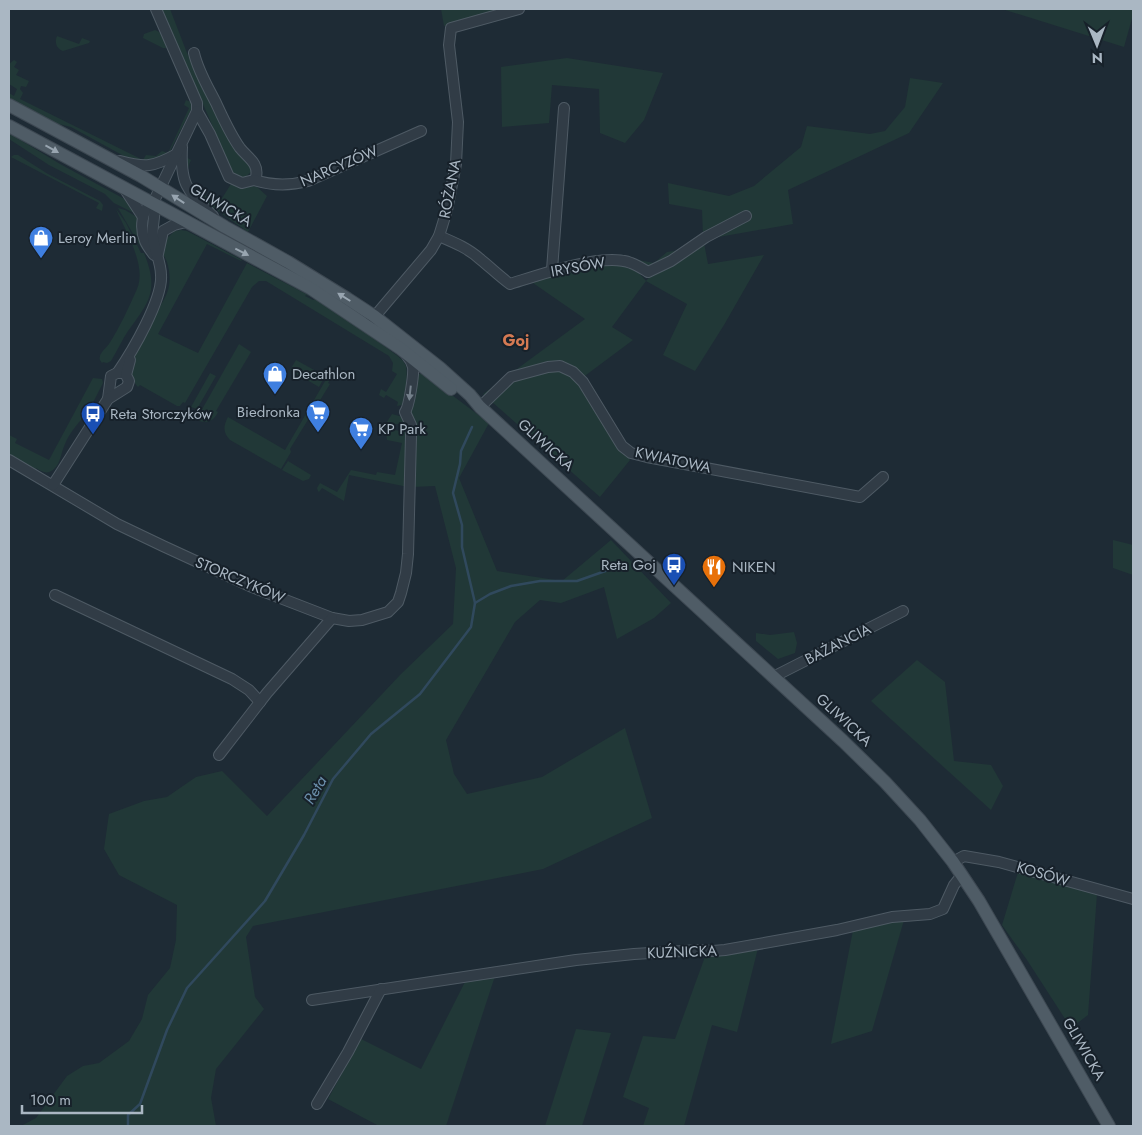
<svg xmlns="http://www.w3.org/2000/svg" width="1142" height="1135" font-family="Jost,sans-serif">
  <rect width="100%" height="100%" fill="#1e2b35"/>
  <g fill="#213837">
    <polygon points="162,9 170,9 187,53 231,140 251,165 251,172 243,179 234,176"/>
    <polygon points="441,9 502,9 444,26"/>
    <polygon points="1002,9 1133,9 1133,15 1124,47"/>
    <path d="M155 30C162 32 167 42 166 48H163L143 38 144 34Z"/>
    <path d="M57 36 79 44 82 38 90 41 89 43 63 51C57 49 54 43 57 36Z"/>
    <polygon points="567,58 663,73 644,120 625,143 600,133 599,89 552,85 549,123 502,127 501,67"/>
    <polygon points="14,60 17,62 14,67 19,70 16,75 29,81 26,87 21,86 20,89 23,93 20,99 143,160 146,155 156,156 162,151 168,153 189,108 184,105 186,100 191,102 192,108 169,153 157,161 133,161 71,127 55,123 9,98 9,93 14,96 17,89 9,84 9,64"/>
    <polygon points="910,78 943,83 909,133 788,190 793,224 713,238 703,236 702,210 669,204 668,183 729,196 754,186 801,147 807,126 870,134 885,131 905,107"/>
    <polygon points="9,133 60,164 130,202 136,214 114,203 105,194 49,165 9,139"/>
    <polygon points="14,155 18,155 48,174 100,201 103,205 102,211 96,208 99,203 11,157"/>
    <path d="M186 157 191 160C179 185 201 193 219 203L231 184 241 187 252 186 257 187 267 196 248 232 202 200 187 181Z"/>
    <polygon points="118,208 125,210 137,217 137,235 143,251"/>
    <path d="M116 209 126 223 141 253H144C159 290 150 301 128 331 122 340 117 351 111 361L107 363 103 362 102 363C100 360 99 360 100 356 101 352 106 348 109 344 120 327 129 307 137 289 147 266 126 232 116 209Z"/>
    <path d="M181 230 187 231 242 260 241 261 207 244 158 334 198 353 247 263 312 297 306 295 305 296 313 300 316 299C340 314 364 331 387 348 393 353 401 357 405 364 409 370 405 399 402 405L397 406 398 402 386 395 384 398 379 395 381 389 386 392 397 374 392 371 393 363 389 356 266 281H259L252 287 185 403 183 402 180 406H177L140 385 138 387C116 364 158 316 167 293 171 283 170 272 167 262 166 259 163 255 162 251 162 247 164 240 165 236L168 237 175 231Z"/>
    <polygon points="704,243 708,264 764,255 724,325 695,371 663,355 687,304 646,281 612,327 633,340 578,381 630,460 600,497 483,394 585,319 533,283 548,276 582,267 620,263 637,271 646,281 652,274 637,262 638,260 654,263 667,252 682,250"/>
    <path d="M239 344 251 352 216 411 218 412C213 422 207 424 196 420Z"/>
    <polygon points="296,360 325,376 319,387 290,370"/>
    <polygon points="210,373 216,376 197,409 191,407"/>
    <polygon points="417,374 424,374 489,423 459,478 497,571 562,581 611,540 671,603 654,618 617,639 604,587 561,603 540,600 515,622 446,740 454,774 467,794 542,777 625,728 652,818 543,869 253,926 246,937 255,997 264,1009 216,1069 211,1098 216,1126 21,1126 36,1118 67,1076 83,1066 99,1063 129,1041 142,1019 148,995 170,968 176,940 177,905 119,875 104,849 109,814 144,801 167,797 196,777 222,771 267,816 401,674 453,624 456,568 435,486 412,487 410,411"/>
    <path d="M328 376 331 378 328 383 330 384 290 449 291 452 281 469 230 440C223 433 223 426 228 417L285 450Z"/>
    <path d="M93 378 102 379 103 383C98 392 94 402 88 411 80 422 70 431 65 444 61 452 61 463 54 469 48 475 42 472 36 468L35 471 9 455V435L17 439 15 443 49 460Z"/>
    <polygon points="392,414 406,418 407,425 399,427 399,424 395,424 395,430 406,432 408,487 349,475 344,501 322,488 319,492 318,491 317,488 320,483 337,492 351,470 376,475 377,472 395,475 402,443 387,440 385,425"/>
    <polygon points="288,461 311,475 309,479 303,481 282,470"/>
    <polygon points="1113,540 1133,545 1133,575 1113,568"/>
    <polygon points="794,632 797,643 795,653 778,659 756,641 756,633 770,635"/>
    <polygon points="917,660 945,682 954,761 991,765 1003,786 991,810 871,701"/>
    <polygon points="1019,869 1093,887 1097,894 1088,1015 1071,1028 1027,960 1002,925"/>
    <polygon points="904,920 872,1031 831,1044 853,930"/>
    <polygon points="758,948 737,1032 712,1025 684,1126 643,1126 649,1108 623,1097 643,1036 675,1039 706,954"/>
    <polygon points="495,976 446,1126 379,1126 328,1099 361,1039 421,1069 466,980"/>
    <polygon points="576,1029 611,1033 582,1126 545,1126"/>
  </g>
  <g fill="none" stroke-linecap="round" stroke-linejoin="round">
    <g stroke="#30495d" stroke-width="2.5">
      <polyline points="472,427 461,451 460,464 453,493 462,525 462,547 475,603"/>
      <polyline points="128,1126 128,1115 140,1104 167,1030 187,988 265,901 304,835 333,779 371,734 420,694 471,627 475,603 490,594 511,586 540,581 577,581 611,569"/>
    </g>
    <defs>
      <g id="minor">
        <path d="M156 9 197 103V111L210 134 229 177 242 183 254 180 256 177C259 163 248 158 240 148 230 134 223 118 216 103 208 87 198 71 194 53"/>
        <path d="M182 147C180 185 187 190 213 216"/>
        <path d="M120 161C146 168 153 167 177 154"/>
        <path d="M254 180C273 186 289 186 308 181L421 131"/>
        <polyline points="126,191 143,217"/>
        <path d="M439 236C453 242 468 248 480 259 490 267 499 276 510 284 539 275 603 252 631 263 637 265 643 269 648 272L671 261 706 237 746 216"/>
        <polyline points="158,254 163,231 174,225 186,222"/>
        <path d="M154 255C151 251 147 246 145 241 140 229 141 209 153 203L197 111"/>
        <polyline points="552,270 564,108"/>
        <polyline points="370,322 431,250 439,236 447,210 456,164 458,122 449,45 451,28 519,9"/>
        <path d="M118 372C132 352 163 299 161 275 161 262 154 250 153 237 151 225 157 215 153 203"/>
        <polyline points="108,399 111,376 117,373 123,373"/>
        <polyline points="480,407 511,377 548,367 560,366 573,372 583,382 622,446 631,453 647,457 860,497 883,477"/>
        <path d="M9 460 117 524 163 546 252 587 332 618 349 621 362 620 388 612 398 602 401 593 406 573 408 554 411 436V425L405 412C409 407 414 375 413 367 412 363 410 359 407 356"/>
        <polyline points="53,485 108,399 127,387 129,381 126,375 130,360"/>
        <polyline points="55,595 232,679 249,690 260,702"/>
        <polyline points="773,677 903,611"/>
        <polyline points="219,755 267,693 332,618"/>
        <polyline points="953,862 964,856 999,862 1133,899"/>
        <polyline points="312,1000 576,960 634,954 699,950 713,951 725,950 837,930 892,917 930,914 943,909 954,885 962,875"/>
        <polyline points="317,1104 348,1052 381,989"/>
      </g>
      <g id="major">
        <polyline points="9,105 141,176 225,227 288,262 348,299 374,316 440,368 470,395 480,407 843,741 885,782 920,820 953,862 979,901 1109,1126"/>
        <polyline points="9,126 310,288 401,349 451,389"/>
      </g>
    </defs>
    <use href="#minor" stroke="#4e5a64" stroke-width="12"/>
    <use href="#major" stroke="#3d4852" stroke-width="14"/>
    <use href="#minor" stroke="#313c46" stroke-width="10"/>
    <use href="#major" stroke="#4f5c66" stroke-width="12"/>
  </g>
  <defs><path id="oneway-solid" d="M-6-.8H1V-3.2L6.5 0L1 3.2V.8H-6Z" transform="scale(1.25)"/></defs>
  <g fill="#98a5b0">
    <use href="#oneway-solid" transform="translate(52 149) rotate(29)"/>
    <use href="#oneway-solid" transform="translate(178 199) rotate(-147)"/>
    <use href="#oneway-solid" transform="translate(242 252) rotate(27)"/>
    <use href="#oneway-solid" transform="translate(344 297) rotate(-148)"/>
  </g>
  <use fill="#74808b" href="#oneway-solid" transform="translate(410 393) rotate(96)"/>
  <defs>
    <symbol id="shop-pin" viewBox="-11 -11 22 30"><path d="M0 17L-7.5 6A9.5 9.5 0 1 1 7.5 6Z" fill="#3f7fe0" stroke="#17212a"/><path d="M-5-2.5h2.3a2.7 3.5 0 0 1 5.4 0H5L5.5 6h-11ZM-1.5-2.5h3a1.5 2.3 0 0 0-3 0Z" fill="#fff"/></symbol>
    <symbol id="supermarket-pin" viewBox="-11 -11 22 30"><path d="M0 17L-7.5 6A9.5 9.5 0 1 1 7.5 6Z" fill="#3f7fe0" stroke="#17212a"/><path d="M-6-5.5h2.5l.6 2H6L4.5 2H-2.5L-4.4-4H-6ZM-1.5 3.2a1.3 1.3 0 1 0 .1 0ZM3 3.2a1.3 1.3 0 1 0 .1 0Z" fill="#fff"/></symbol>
    <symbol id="bus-pin" viewBox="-11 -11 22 30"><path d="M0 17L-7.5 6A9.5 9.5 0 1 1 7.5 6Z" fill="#1a4fb4" stroke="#17212a"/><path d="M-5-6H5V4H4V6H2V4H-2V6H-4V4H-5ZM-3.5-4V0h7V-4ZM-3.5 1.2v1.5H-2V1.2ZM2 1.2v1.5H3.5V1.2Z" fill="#fff"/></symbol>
    <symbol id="restaurant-pin" viewBox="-11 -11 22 30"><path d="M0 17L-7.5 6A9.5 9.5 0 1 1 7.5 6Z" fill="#e8710a" stroke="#17212a"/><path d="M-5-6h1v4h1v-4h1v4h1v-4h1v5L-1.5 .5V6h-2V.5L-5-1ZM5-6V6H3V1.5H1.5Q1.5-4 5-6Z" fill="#fff"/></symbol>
  </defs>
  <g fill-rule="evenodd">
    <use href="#shop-pin" x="27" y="224" width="28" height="38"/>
    <use href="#shop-pin" x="261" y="360" width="28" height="38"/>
    <use href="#supermarket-pin" x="304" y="398" width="28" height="38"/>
    <use href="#bus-pin" x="79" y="400" width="28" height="38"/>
    <use href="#supermarket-pin" x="347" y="415" width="28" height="38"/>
    <use href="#bus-pin" x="660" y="551" width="28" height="38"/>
    <use href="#restaurant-pin" x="700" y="553" width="28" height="38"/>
  </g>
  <g text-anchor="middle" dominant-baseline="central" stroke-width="4" stroke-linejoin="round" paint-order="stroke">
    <g font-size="15" fill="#aab7c3" stroke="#17212a">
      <text transform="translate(339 166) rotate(-23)">NARCYZÓW</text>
      <text transform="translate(450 189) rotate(-79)">RÓŻANA</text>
      <text transform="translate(221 205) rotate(31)">GLIWICKA</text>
      <text transform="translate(578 267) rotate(-10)">IRYSÓW</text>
      <text transform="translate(546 445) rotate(42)">GLIWICKA</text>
      <text transform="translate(673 460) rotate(12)">KWIATOWA</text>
      <text transform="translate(240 580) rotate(23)">STORCZYKÓW</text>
      <text transform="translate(838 644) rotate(-27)">BAŻANCIA</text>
      <text transform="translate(844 720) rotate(43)">GLIWICKA</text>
      <text transform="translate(1043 874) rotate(16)">KOSÓW</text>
      <text transform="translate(682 952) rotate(-2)">KUŹNICKA</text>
      <text transform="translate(1084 1049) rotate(60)">GLIWICKA</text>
    </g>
    <g font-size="15" fill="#aab7c3" stroke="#17212a" text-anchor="start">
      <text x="58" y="238">Leroy Merlin</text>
      <text x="292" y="374">Decathlon</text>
      <text x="300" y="412" text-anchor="end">Biedronka</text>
      <text x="110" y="414">Reta Storczyków</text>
      <text x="378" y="429">KP Park</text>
      <text x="656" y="565" text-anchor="end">Reta Goj</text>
      <text x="732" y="567">NIKEN</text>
    </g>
    <g font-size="16" font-weight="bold" fill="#d57a53" stroke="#17212a">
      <text x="516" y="340">Goj</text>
    </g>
    <g font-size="16" font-style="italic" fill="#6a8da9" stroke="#17212a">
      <text transform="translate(315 790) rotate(-60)">Reta</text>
    </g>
  </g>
  <rect width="1142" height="1135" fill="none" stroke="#aab7c3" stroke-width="20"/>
  <g transform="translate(1097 45) rotate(179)" stroke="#17212a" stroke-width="4" paint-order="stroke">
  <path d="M0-4L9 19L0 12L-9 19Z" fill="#aab7c3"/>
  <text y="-8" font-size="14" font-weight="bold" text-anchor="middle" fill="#aab7c3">N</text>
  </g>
  <path d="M22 1105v8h120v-8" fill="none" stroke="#aab7c3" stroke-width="2.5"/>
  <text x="30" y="1105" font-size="15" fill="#aab7c3" stroke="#17212a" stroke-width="4" paint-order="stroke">100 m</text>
</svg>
